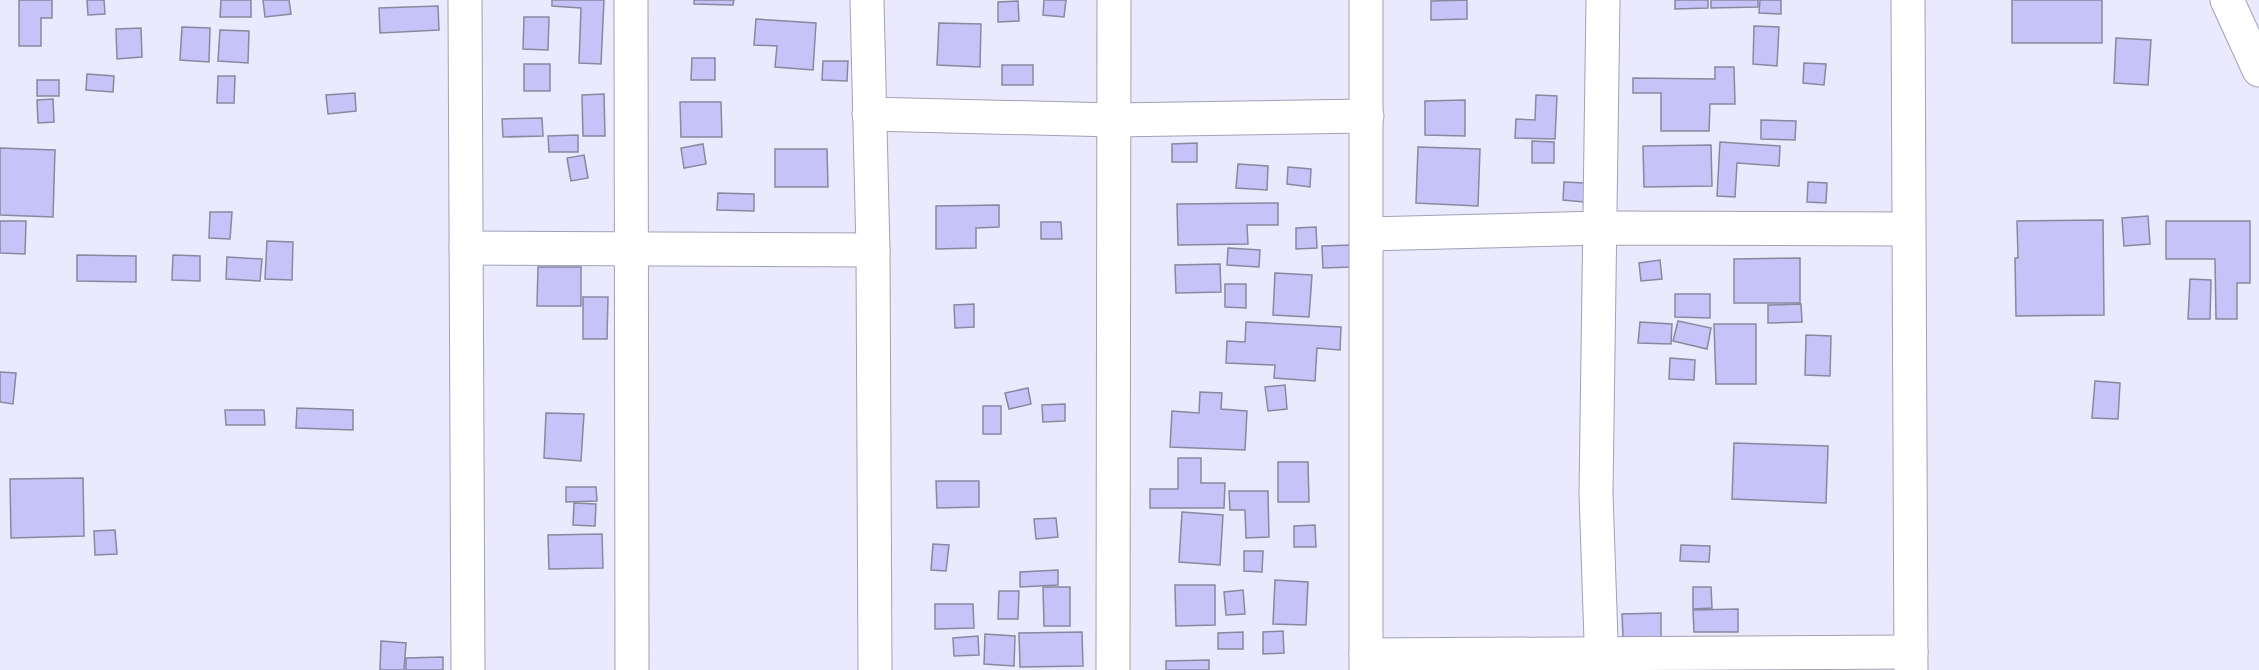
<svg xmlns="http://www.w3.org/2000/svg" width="2259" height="670" font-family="'Fira Sans',sans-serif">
  <rect width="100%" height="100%" fill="#eae9fd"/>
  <g fill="#c6c3f8" stroke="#89889e" stroke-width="1.5">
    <polygon points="19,0 52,0 52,18 41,18 41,46 19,46"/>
    <polygon points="87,0 104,0 105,14 88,15"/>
    <polygon points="221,0 251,0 251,17 220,17"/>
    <polygon points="263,0 289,0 291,14 265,17"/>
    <polygon points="552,0 604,0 601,64 579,63 581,8 552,6"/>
    <polygon points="694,0 734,0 733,5 694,4"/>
    <polygon points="1044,0 1066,0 1064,17 1043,15"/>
    <polygon points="1467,0 1467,19 1431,20 1431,1"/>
    <polygon points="1675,0 1708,0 1708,8 1675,9"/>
    <polygon points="1711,0 1758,0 1758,7 1711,8"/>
    <polygon points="1760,0 1781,0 1781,14 1759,13"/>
    <rect x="2012" y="0" width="90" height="43"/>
    <polygon points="1018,1 1019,21 998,22 998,2"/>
    <polygon points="438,6 439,30 380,33 379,8"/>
    <polygon points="524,17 549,17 548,50 523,49"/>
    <polygon points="756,19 816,23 813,70 775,67 777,46 754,45"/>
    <polygon points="939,23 981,24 980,67 937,65"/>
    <polygon points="1754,26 1779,27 1777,66 1753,64"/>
    <polygon points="182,27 210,28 209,62 180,60"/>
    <polygon points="141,28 142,57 117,59 116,29"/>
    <polygon points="220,30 249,31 248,63 218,61"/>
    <polygon points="2116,38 2151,40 2148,85 2114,83"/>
    <polygon points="692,58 715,58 715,80 691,80"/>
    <polygon points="823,61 848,61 847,81 822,80"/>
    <polygon points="1804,63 1826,64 1824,85 1803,83"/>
    <rect x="524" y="64" width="26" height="27"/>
    <rect x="1002" y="65" width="31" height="20"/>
    <polygon points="1715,67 1734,67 1735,104 1710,104 1709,131 1661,131 1661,93 1633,93 1633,78 1715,79"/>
    <polygon points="87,74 114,76 113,92 86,90"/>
    <polygon points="218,76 235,76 234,103 217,103"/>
    <rect x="37" y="80" width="22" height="16"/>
    <polygon points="355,93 356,111 328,114 326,95"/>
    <polygon points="604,94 605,136 583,136 582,95"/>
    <polygon points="1536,95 1557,96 1555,139 1515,138 1516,119 1535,120"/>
    <polygon points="53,99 54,122 38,123 37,100"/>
    <polygon points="1465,100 1465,136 1425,135 1425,101"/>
    <polygon points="680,102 721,102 722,137 681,137"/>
    <polygon points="542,118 543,136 503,137 502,119"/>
    <polygon points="1761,120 1796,121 1795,140 1761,139"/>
    <polygon points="578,135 578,152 549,152 548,136"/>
    <polygon points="1532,141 1554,142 1554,163 1532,163"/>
    <polygon points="1720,142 1780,146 1779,166 1737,163 1735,197 1717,196"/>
    <polygon points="1197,143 1197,162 1172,162 1172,144"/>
    <polygon points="703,144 706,164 684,168 681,148"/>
    <polygon points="1711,145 1712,186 1644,187 1643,146"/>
    <polygon points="1418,147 1480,149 1478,206 1416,203"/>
    <polygon points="0,148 55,150 53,217 0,215"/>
    <polygon points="775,149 827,149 828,187 775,187"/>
    <polygon points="584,155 588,178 571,181 567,158"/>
    <polygon points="1238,164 1268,166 1267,190 1236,188"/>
    <polygon points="1288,167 1311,169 1310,187 1287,184"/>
    <polygon points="1564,182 1585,183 1584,202 1563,200"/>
    <polygon points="1808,182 1827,183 1826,203 1807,202"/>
    <polygon points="718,193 754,194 754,211 717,210"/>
    <polygon points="1278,203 1278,225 1247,225 1248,244 1178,245 1177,204"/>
    <polygon points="999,205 999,227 976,228 976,248 936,249 936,206"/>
    <polygon points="210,212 232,212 230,239 209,238"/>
    <polygon points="2148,216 2150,244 2124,246 2122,218"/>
    <polygon points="2103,220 2104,315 2016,316 2015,258 2018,258 2017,221"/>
    <polygon points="0,221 26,221 25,254 0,253"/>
    <polygon points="2166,221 2250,221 2250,283 2237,283 2237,319 2216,319 2215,259 2166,259"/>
    <polygon points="1041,222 1061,222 1062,239 1041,239"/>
    <polygon points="1316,227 1317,248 1296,249 1296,228"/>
    <polygon points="267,241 293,242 292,280 265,279"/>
    <polygon points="1352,245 1352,267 1323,268 1322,246"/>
    <polygon points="1228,248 1260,250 1259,267 1227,265"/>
    <polygon points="77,255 136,256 136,282 77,281"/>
    <polygon points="173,255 200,256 200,281 172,280"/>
    <polygon points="227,257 262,259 260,281 226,279"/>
    <polygon points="1800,258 1800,303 1734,303 1734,259"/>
    <polygon points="1660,260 1662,279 1641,281 1639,263"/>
    <polygon points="1220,264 1221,292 1176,293 1175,265"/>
    <polygon points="538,267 581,267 581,306 537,306"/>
    <polygon points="1275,273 1312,275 1309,317 1273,315"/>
    <polygon points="2190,279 2211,280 2210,319 2188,319"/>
    <polygon points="1225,284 1246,284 1246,308 1225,307"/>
    <polygon points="1675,294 1710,294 1710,318 1675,317"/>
    <polygon points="583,297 608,297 607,339 583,339"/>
    <polygon points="974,304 974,327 955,328 954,305"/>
    <polygon points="1801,304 1802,322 1768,323 1768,305"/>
    <polygon points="1678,321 1711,328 1707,349 1673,341"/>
    <polygon points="1246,322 1341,327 1340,350 1317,348 1315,381 1274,378 1275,365 1226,363 1227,341 1245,342"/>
    <polygon points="1640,322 1672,324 1671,344 1638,343"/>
    <polygon points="1714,324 1756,324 1756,384 1716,384"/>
    <polygon points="1806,335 1831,336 1830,376 1805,375"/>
    <polygon points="1670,358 1695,360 1694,380 1669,379"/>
    <polygon points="0,372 16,373 13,404 0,402"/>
    <polygon points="2095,381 2120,383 2118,419 2092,418"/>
    <polygon points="1285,385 1287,409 1268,411 1265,387"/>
    <polygon points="1028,388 1031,404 1009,409 1005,393"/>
    <polygon points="1200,392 1222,393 1221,409 1247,411 1245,450 1170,447 1172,411 1199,413"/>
    <polygon points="1065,404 1065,421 1043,422 1042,405"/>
    <rect x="983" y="406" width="18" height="28"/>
    <polygon points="297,408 353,410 353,430 296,428"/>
    <polygon points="225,410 264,410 265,425 226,425"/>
    <polygon points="546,413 584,414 581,461 544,458"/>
    <polygon points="1734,443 1828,446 1826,503 1732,499"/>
    <polygon points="1178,458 1201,458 1201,483 1225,483 1224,508 1150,508 1150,489 1178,489"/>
    <polygon points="1278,462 1308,462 1309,502 1278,502"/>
    <polygon points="83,478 84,536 11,538 10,479"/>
    <polygon points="936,481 979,481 979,507 937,508"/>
    <polygon points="566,487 596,487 597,501 566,502"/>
    <polygon points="1229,491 1268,491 1269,537 1246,538 1245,510 1230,510"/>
    <polygon points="574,503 596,504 595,526 573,525"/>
    <polygon points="1182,512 1223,515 1220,565 1179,562"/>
    <polygon points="1056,518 1058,537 1036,539 1034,519"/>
    <polygon points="1315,525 1316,547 1294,547 1294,526"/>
    <polygon points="115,530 117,554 95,555 94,531"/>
    <polygon points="602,534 603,568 549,569 548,535"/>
    <polygon points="933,544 949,545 946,571 931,570"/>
    <polygon points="1681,545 1710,546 1709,562 1680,561"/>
    <polygon points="1244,551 1263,551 1262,572 1244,571"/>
    <polygon points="1058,570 1058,585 1020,587 1020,572"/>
    <polygon points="1275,580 1308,582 1306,625 1273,624"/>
    <polygon points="1175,585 1215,585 1215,625 1176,626"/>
    <polygon points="1043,587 1070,587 1070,626 1044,626"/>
    <polygon points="1693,587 1711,587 1712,608 1693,609"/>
    <polygon points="1243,590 1245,614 1226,615 1224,592"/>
    <polygon points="999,591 1019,591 1018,619 998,619"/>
    <polygon points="935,604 973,604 974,628 935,629"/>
    <polygon points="1738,609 1738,632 1694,632 1693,610"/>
    <polygon points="1661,613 1661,637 1623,637 1622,614"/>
    <polygon points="1283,631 1284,653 1263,654 1263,632"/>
    <polygon points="1082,632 1083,666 1020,667 1019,633"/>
    <polygon points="1243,632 1243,649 1218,649 1218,633"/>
    <polygon points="985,634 1015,636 1014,666 984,664"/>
    <polygon points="978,636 979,655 954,656 953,638"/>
    <polygon points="381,641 406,643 404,670 380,670"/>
    <polygon points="443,657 443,670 406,670 406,658"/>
    <polygon points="1209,660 1209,670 1166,670 1166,661"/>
  </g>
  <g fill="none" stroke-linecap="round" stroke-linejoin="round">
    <defs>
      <g id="minor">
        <polyline points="465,0 468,670"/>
        <polyline points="631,0 632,670"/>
        <polyline points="867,0 873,250 875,670"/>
        <polyline points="2227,0 2259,70"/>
        <polyline points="869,114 1114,120 1367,116"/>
        <polyline points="1367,234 1600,228 1908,229"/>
        <polyline points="466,248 873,250"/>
        <polyline points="1366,655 1911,652"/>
        <polyline points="1113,670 1114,0"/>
        <polyline points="1366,670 1366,0"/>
        <polyline points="1602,670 1596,493 1603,0"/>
      </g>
      <polyline id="secondary" points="1908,0 1911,670"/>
    </defs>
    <use href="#minor" stroke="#a1a1b7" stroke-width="35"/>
    <use href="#secondary" stroke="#a1a1b7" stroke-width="35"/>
    <use href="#minor" stroke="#fff" stroke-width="33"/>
    <use href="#secondary" stroke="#fff" stroke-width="33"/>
  </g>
</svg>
